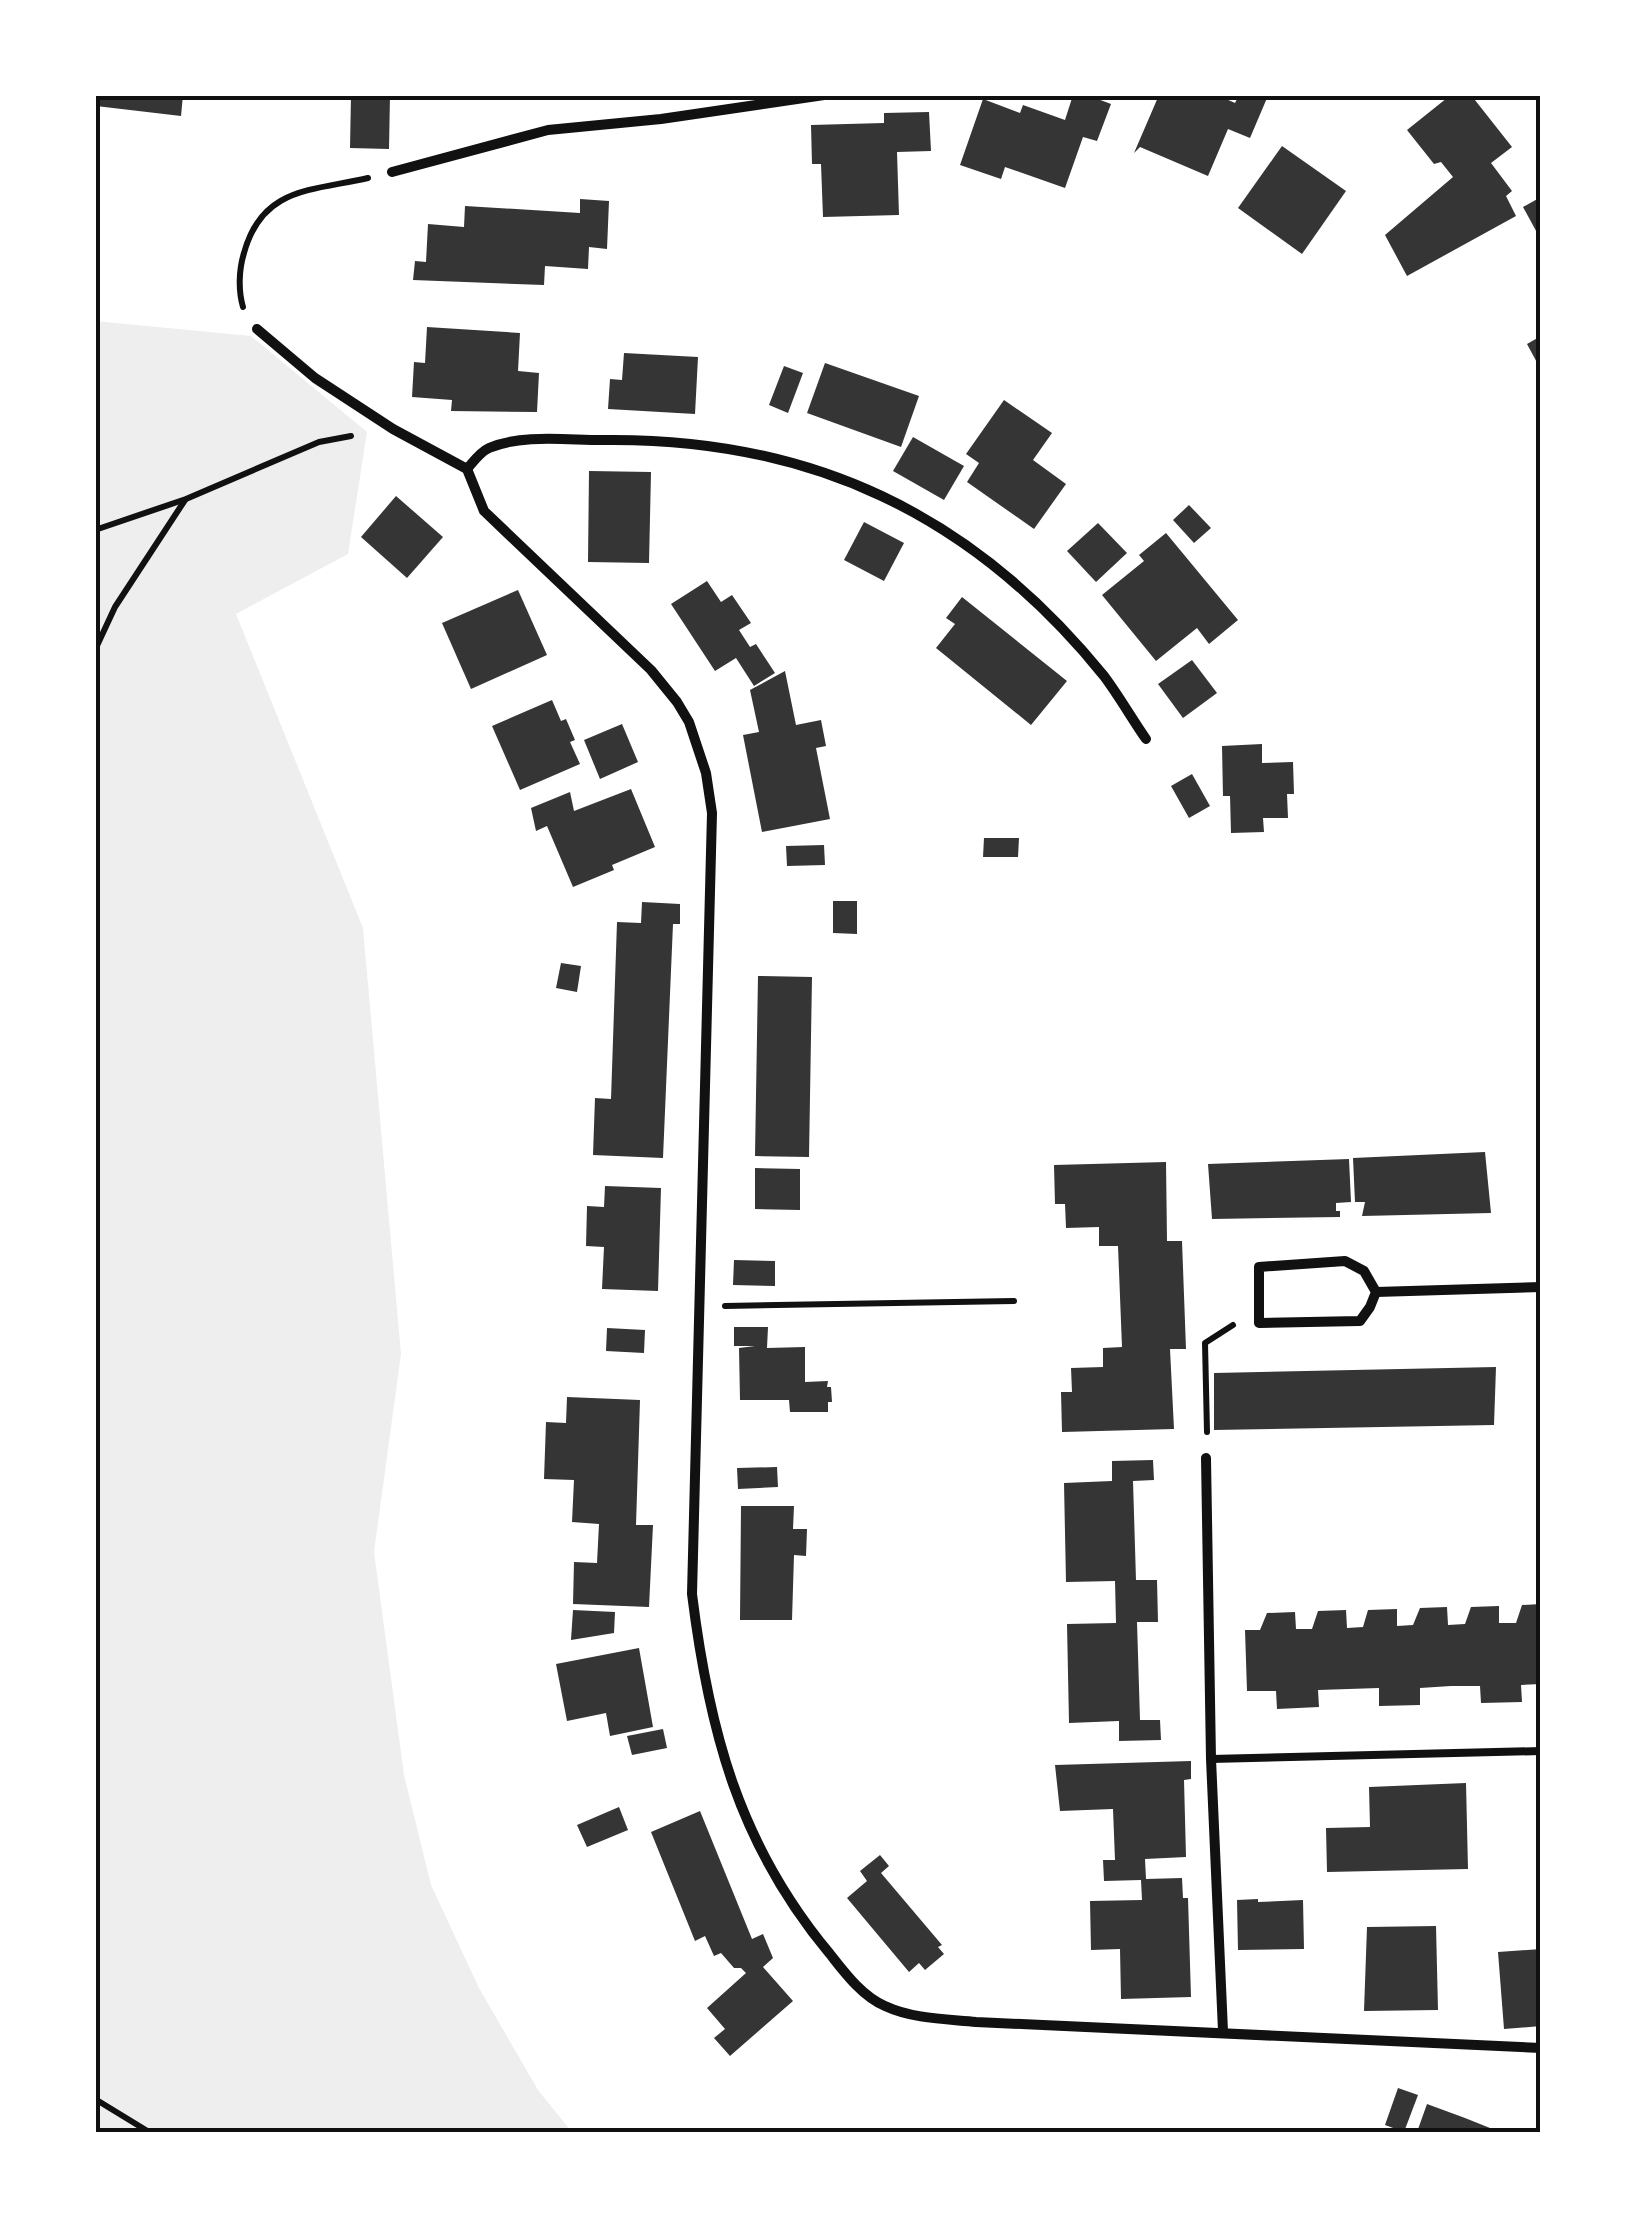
<svg xmlns="http://www.w3.org/2000/svg" width="1636" height="2227" font-family="'Sofia Sans Condensed',sans-serif">
  <rect width="100%" height="100%" fill="#fff"/>
  <polygon fill="#eee" points="95,321 251,336 367,432 348,554 236,614 363,928 401,1354 374,1552 404,1775 431,1885 479,1988 538,2090 572,2132 95,2132"/>
  <g fill="#353535">
    <polygon points="95,95 183,95 181,116 96,106"/>
    <polygon points="351,95 390,95 389,149 350,148"/>
    <polygon points="1073,95 1087,95 1111,104 1097,141 1083,137 1065,188 1005,167 1001,179 960,165 983,99 1020,113 1023,105 1065,120"/>
    <polygon points="1159,95 1217,95 1235,103 1239,95 1267,98 1250,138 1228,129 1208,176 1140,147 1134,153"/>
    <polygon points="1445,95 1471,95 1512,147 1491,163 1512,191 1506,196 1516,216 1407,276 1385,235 1453,177 1441,162 1434,164 1407,130 1447,98"/>
    <polygon points="929,112 931,151 897,152 899,215 823,217 821,164 812,164 811,125 884,123 884,113"/>
    <polygon points="1282,146 1346,191 1302,254 1238,208"/>
    <polygon points="1541,197 1541,240 1523,207"/>
    <polygon points="580,199 609,201 607,249 589,247 588,269 545,266 544,285 413,280 415,261 426,262 428,224 464,227 465,206 580,213"/>
    <polygon points="427,327 520,333 518,371 539,373 537,412 451,411 452,400 412,397 414,362 425,363"/>
    <polygon points="1541,336 1541,370 1527,344"/>
    <polygon points="624,353 698,357 695,414 608,409 610,379 622,380"/>
    <polygon points="825,363 919,396 901,447 807,413"/>
    <polygon points="784,366 803,373 788,413 769,405"/>
    <polygon points="1004,400 1052,433 1033,460 1066,484 1034,529 967,482 979,463 966,454"/>
    <polygon points="913,437 964,466 944,500 893,471"/>
    <polygon points="589,471 651,472 649,563 588,562"/>
    <polygon points="396,496 443,537 407,578 361,537"/>
    <polygon points="1189,505 1211,528 1194,543 1173,520"/>
    <polygon points="864,522 904,543 884,581 844,560"/>
    <polygon points="1098,523 1127,553 1096,582 1067,551"/>
    <polygon points="1166,533 1238,620 1209,644 1197,628 1156,661 1102,595 1144,561 1139,555"/>
    <polygon points="707,581 721,602 732,595 751,623 739,630 750,647 756,644 775,673 754,686 736,658 715,671 671,604"/>
    <polygon points="518,590 547,655 471,689 442,623"/>
    <polygon points="962,597 1067,681 1031,725 936,648 955,624 946,618"/>
    <polygon points="1192,660 1217,693 1183,718 1158,684"/>
    <polygon points="785,671 796,725 821,720 826,746 816,748 830,819 762,832 743,735 759,732 750,690"/>
    <polygon points="552,700 561,721 566,719 575,740 570,742 580,764 520,790 492,726"/>
    <polygon points="622,724 638,762 600,779 584,740"/>
    <polygon points="1262,744 1262,763 1293,762 1294,794 1287,794 1288,818 1263,818 1264,832 1231,833 1230,796 1223,796 1222,746"/>
    <polygon points="1192,774 1210,806 1189,818 1171,786"/>
    <polygon points="631,789 655,847 612,865 614,870 573,887 547,826 536,831 531,808 570,792 574,811"/>
    <polygon points="984,838 1019,838 1018,857 983,857"/>
    <polygon points="824,845 825,865 787,866 786,846"/>
    <polygon points="833,901 857,901 857,934 833,933"/>
    <polygon points="642,902 680,904 680,924 673,924 663,1158 593,1155 595,1098 611,1099 617,922 641,923"/>
    <polygon points="561,963 581,966 577,992 556,988"/>
    <polygon points="758,976 812,977 809,1157 755,1156"/>
    <polygon points="1485,1152 1491,1213 1362,1216 1365,1202 1355,1202 1353,1158"/>
    <polygon points="1349,1159 1351,1202 1336,1203 1336,1211 1340,1211 1340,1217 1212,1219 1208,1164"/>
    <polygon points="1166,1162 1167,1241 1182,1241 1186,1349 1170,1349 1174,1429 1062,1432 1061,1392 1072,1392 1071,1368 1103,1367 1103,1348 1122,1347 1118,1246 1099,1246 1099,1227 1066,1228 1065,1204 1055,1204 1054,1165"/>
    <polygon points="755,1168 800,1169 800,1210 755,1209"/>
    <polygon points="605,1186 661,1188 658,1291 602,1289 604,1247 586,1246 587,1206 604,1207"/>
    <polygon points="734,1260 775,1261 775,1286 733,1285"/>
    <polygon points="734,1327 768,1327 767,1348 805,1347 805,1382 828,1381 827,1387 831,1387 832,1402 828,1402 828,1412 790,1412 789,1400 740,1400 739,1348 755,1346 734,1346"/>
    <polygon points="607,1328 645,1330 644,1353 606,1351"/>
    <polygon points="1496,1367 1494,1425 1214,1430 1214,1373"/>
    <polygon points="567,1397 640,1400 636,1525 653,1525 649,1607 573,1604 574,1562 597,1563 599,1524 572,1522 574,1480 544,1479 546,1422 566,1423"/>
    <polygon points="1153,1460 1154,1480 1133,1481 1136,1580 1157,1580 1158,1622 1137,1622 1140,1720 1160,1720 1161,1740 1119,1741 1119,1721 1069,1723 1067,1624 1116,1623 1115,1581 1066,1582 1064,1483 1112,1481 1112,1461"/>
    <polygon points="777,1467 778,1487 738,1489 737,1468"/>
    <polygon points="741,1506 794,1506 793,1529 807,1529 806,1556 794,1555 792,1620 740,1620"/>
    <polygon points="1541,1604 1541,1684 1521,1685 1522,1702 1481,1703 1480,1686 1451,1686 1420,1688 1420,1705 1379,1706 1379,1688 1318,1690 1319,1707 1277,1709 1276,1691 1247,1691 1245,1630 1260,1630 1267,1613 1295,1612 1296,1629 1312,1629 1318,1611 1346,1610 1347,1628 1363,1627 1368,1610 1397,1609 1397,1626 1413,1625 1420,1608 1447,1607 1448,1625 1465,1624 1471,1607 1499,1606 1499,1623 1516,1623 1522,1605"/>
    <polygon points="573,1610 615,1612 614,1633 571,1640"/>
    <polygon points="639,1648 653,1727 610,1736 606,1713 567,1721 556,1664"/>
    <polygon points="663,1729 667,1748 632,1755 627,1736"/>
    <polygon points="1191,1761 1191,1779 1184,1780 1186,1857 1145,1859 1146,1879 1182,1878 1183,1898 1188,1898 1191,1997 1121,1999 1120,1949 1091,1950 1090,1901 1142,1900 1141,1880 1104,1881 1103,1860 1115,1860 1113,1809 1060,1811 1055,1765"/>
    <polygon points="1466,1783 1468,1869 1327,1872 1326,1828 1370,1827 1369,1787"/>
    <polygon points="619,1807 628,1830 587,1847 577,1825"/>
    <polygon points="700,1811 752,1939 763,1934 773,1958 763,1967 793,2001 730,2056 714,2038 725,2029 707,2008 746,1973 741,1968 734,1968 721,1953 714,1956 705,1936 695,1941 651,1832"/>
    <polygon points="880,1855 889,1866 881,1873 942,1945 938,1947 944,1954 925,1970 919,1963 909,1972 847,1898 867,1881 860,1871"/>
    <polygon points="1258,1899 1258,1902 1303,1900 1304,1949 1238,1950 1237,1900"/>
    <polygon points="1436,1926 1438,2010 1364,2011 1367,1927"/>
    <polygon points="1541,1949 1541,2026 1504,2029 1498,1952"/>
    <polygon points="1398,2088 1418,2095 1404,2132 1385,2125"/>
    <polygon points="1427,2104 1465,2118 1500,2132 1417,2132"/>
  </g>
  <g fill="none" stroke-linecap="round" stroke-linejoin="round">
    <g stroke="#111" stroke-width="6">
      <path d="M243 307C238 290 239 269 244 253 262 187 311 191 368 178"/>
      <polyline points="95,530 186,499 319,442 351,436"/>
      <polyline points="95,650 115,607 185,500"/>
      <polyline points="725,1306 1014,1301"/>
      <polyline points="1207,1432 1205,1343 1233,1325"/>
      <polyline points="95,2099 149,2132"/>
    </g>
    <polyline stroke="#111" stroke-width="8" points="1211,1759 1541,1751"/>
    <g stroke="#111" stroke-width="10">
      <polyline points="392,172 548,130 661,119 824,95"/>
      <path d="M257 329 315 378 393 429 467 469 484 511 651 670 677 702 689 722 706 773 712 813 692 1594C709 1731 739 1845 830 1954 845 1973 862 1996 885 2006 913 2019 946 2019 976 2022L1541 2048"/>
      <path d="M467 469C473 462 480 452 489 448 522 434 566 440 602 440 810 437 973 514 1104 676 1119 696 1132 719 1146 739"/>
      <polygon points="1345,1261 1364,1271 1376,1292 1370,1307 1360,1321 1259,1323 1259,1267"/>
      <polyline points="1376,1292 1541,1287"/>
      <polyline points="1206,1458 1211,1759 1223,2031"/>
    </g>
  </g>
  <rect width="1636" height="2227" fill="none" stroke="#ffffff" stroke-width="195"/>
  <rect x="98" y="98" width="1440" height="2032" fill="none" stroke="#111" stroke-width="4"/>
</svg>
